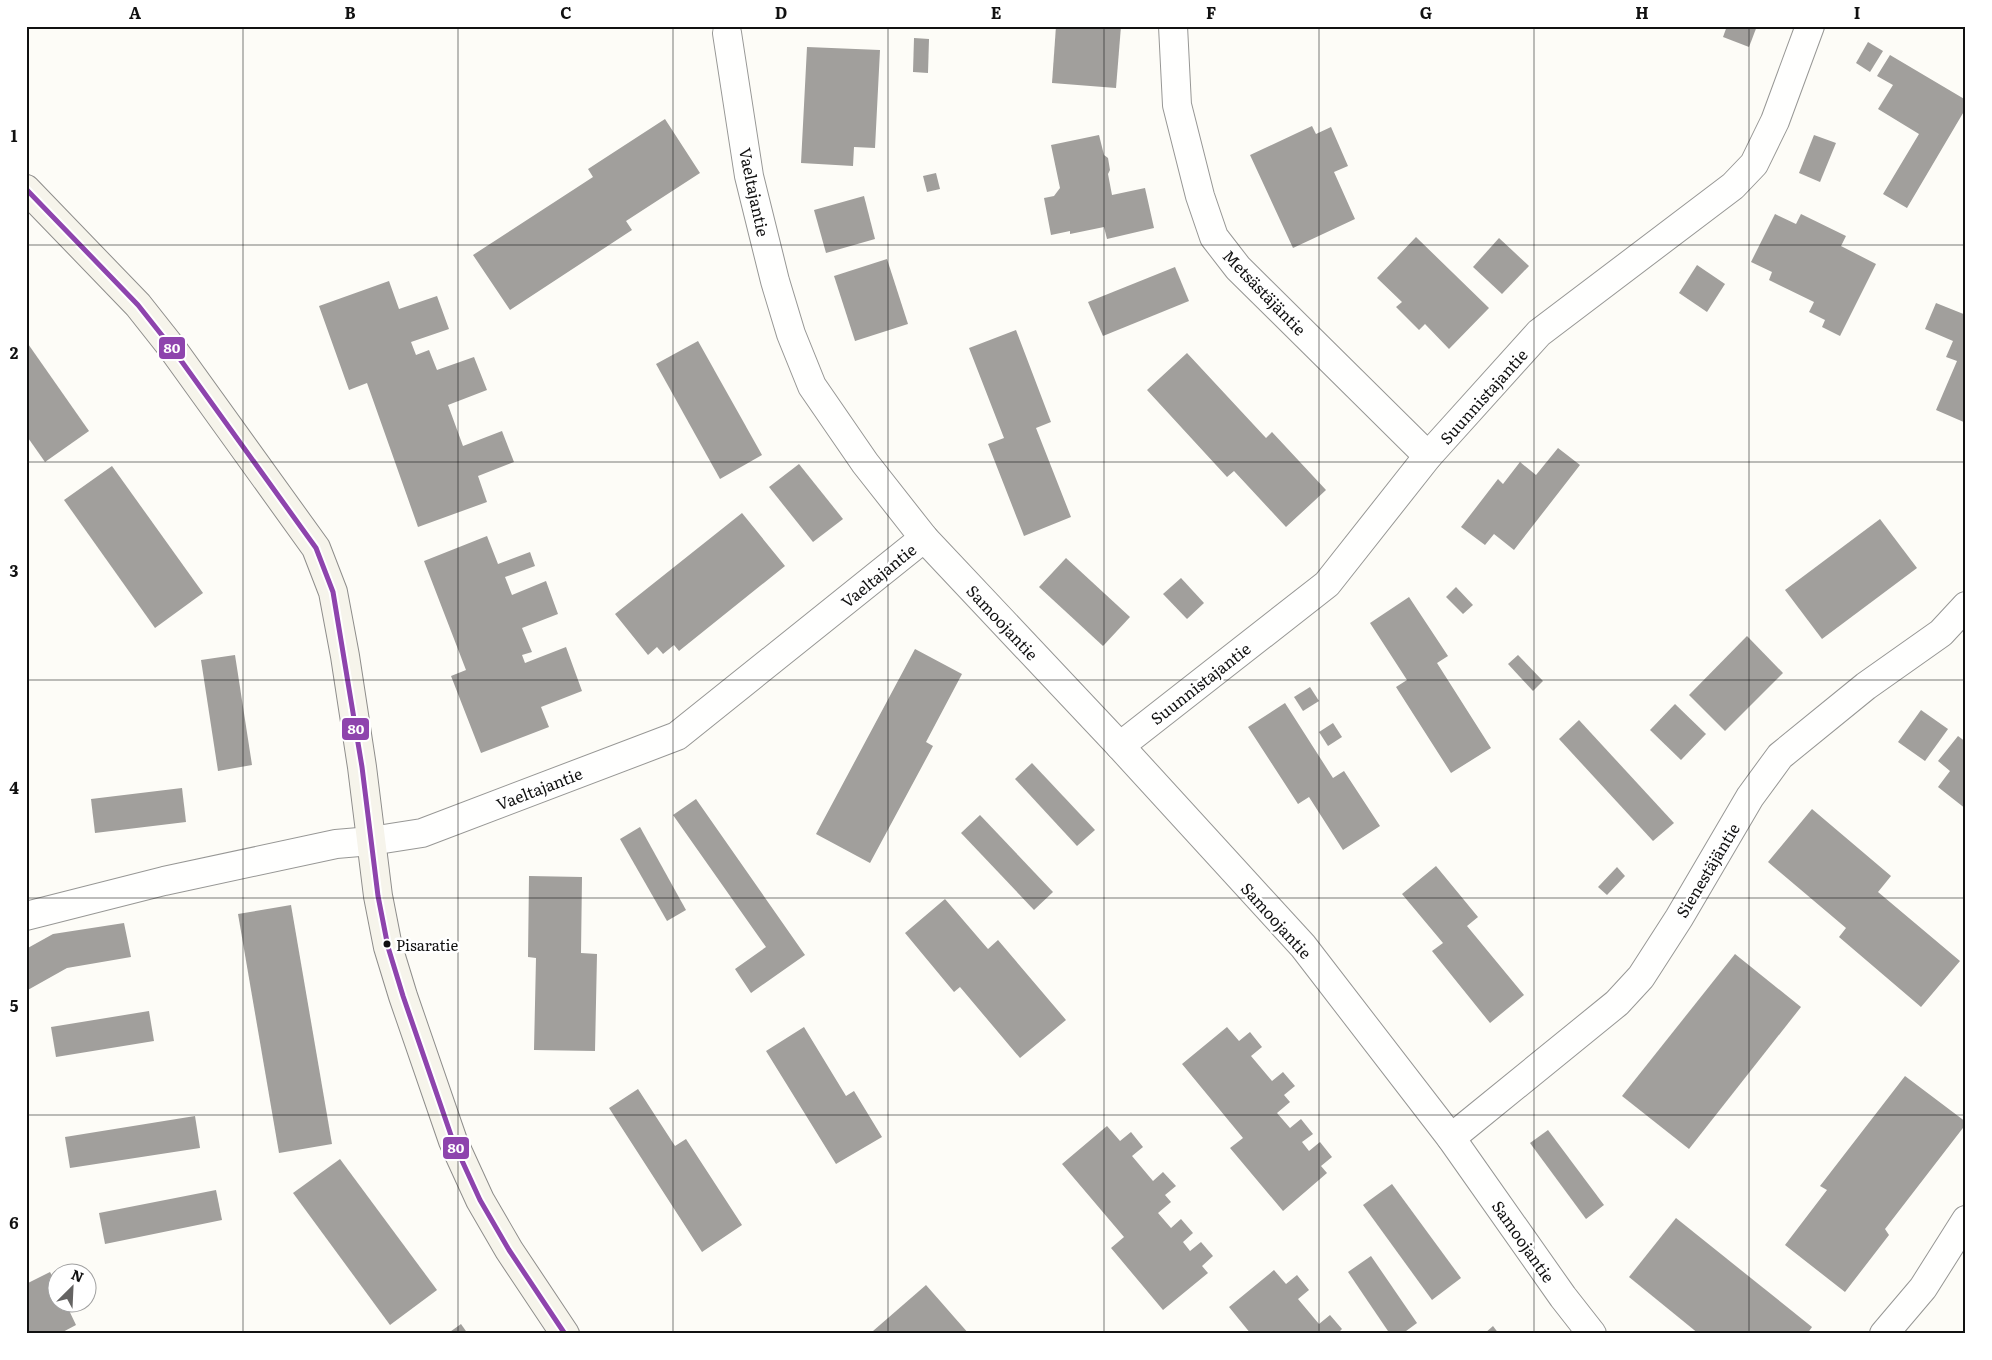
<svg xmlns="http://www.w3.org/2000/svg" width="1992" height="1360" font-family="Literata,serif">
  <rect width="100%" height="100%" fill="#fdfcf7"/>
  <g fill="#a19f9c">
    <polygon points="1056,26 1121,26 1116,88 1052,83"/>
    <polygon points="1727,26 1757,26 1749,47 1723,37"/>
    <polygon points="914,38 929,39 928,73 913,72"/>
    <polygon points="1868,42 1883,51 1870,72 1856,63"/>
    <polygon points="807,47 880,50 875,148 854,147 853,166 801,163"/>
    <polygon points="1890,55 1966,100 1966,108 1907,208 1883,194 1919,134 1878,109 1893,85 1877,76"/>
    <polygon points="665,119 700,173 626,221 632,230 510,310 473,255 593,177 588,169"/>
    <polygon points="1312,126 1316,134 1331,127 1348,166 1334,172 1355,219 1293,248 1250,155"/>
    <polygon points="1099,135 1104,155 1108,158 1110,170 1108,174 1112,195 1145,188 1154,228 1107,239 1104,227 1070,234 1070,231 1051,235 1044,198 1054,196 1060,188 1051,145"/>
    <polygon points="1814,135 1836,143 1820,182 1799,173"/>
    <polygon points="936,173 940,189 927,192 923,176"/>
    <polygon points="864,196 875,239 826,253 814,210"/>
    <polygon points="1775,214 1796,224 1801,214 1846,236 1841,246 1876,264 1840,336 1822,327 1825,320 1809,312 1814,302 1769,280 1772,272 1751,262"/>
    <polygon points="1416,237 1489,308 1449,349 1425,324 1419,330 1396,307 1402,302 1377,278"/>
    <polygon points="1499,238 1529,266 1502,294 1473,267"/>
    <polygon points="887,259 908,324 855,341 834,276"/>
    <polygon points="1697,265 1725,284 1707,312 1679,293"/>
    <polygon points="1175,267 1189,301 1103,336 1088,302"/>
    <polygon points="389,281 399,309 437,296 449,329 411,342 416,355 429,350 437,370 474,357 487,390 448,405 463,446 502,431 514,462 478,476 487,502 418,527 367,383 349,390 319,306"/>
    <polygon points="1936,303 1966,315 1966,423 1936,410 1957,361 1946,357 1953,341 1925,329"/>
    <polygon points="1016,330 1051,422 1036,428 1071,517 1024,536 988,444 1004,438 969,348"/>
    <polygon points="26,341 89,431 45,462 26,435"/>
    <polygon points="698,341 762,455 720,479 656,364"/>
    <polygon points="1187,353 1266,438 1272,432 1326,490 1286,527 1234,471 1227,477 1147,390"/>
    <polygon points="1558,448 1580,465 1514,550 1494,534 1485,545 1461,527 1498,479 1503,484 1520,462 1536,475"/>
    <polygon points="799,464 843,519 813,542 769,487"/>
    <polygon points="112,466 203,593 155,628 64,500"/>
    <polygon points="742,513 785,566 679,651 674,645 663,654 657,647 648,655 615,614"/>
    <polygon points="1880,519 1917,568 1822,639 1785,590"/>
    <polygon points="487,536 498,564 530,552 535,566 505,577 512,595 546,581 558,614 522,628 532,652 522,655 525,663 566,647 582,691 541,707 549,727 481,753 451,676 466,670 424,561"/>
    <polygon points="1066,558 1130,617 1103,646 1039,587"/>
    <polygon points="1181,578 1204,603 1187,619 1163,594"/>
    <polygon points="1456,587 1473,605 1463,614 1446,597"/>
    <polygon points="1409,597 1448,656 1437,663 1491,748 1451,773 1396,687 1407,680 1370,623"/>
    <polygon points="1747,636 1783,673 1725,731 1689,695"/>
    <polygon points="915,649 962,674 926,742 933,746 870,863 816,834"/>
    <polygon points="235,655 252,765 218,771 201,660"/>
    <polygon points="1518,655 1543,681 1533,691 1508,664"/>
    <polygon points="1310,687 1319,701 1303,711 1294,697"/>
    <polygon points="1285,703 1333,778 1344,771 1380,826 1343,850 1309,797 1298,804 1248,727"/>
    <polygon points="1675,704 1706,734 1681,760 1650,730"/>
    <polygon points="1921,710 1948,729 1925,761 1898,742"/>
    <polygon points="1579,720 1674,823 1653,841 1559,739"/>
    <polygon points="1333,723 1342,737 1328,746 1319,732"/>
    <polygon points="1958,736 1966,742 1966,809 1938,787 1950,771 1938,761"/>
    <polygon points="1032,763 1095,830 1077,846 1015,779"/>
    <polygon points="182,788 186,822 95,833 91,799"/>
    <polygon points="696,799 805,955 751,993 735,969 766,947 673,815"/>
    <polygon points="1812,809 1891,876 1878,892 1960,961 1921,1007 1839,937 1846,928 1768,862"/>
    <polygon points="980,815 1053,892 1034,910 961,833"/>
    <polygon points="640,827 686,910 667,921 620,839"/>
    <polygon points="1436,866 1478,917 1467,926 1524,995 1490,1023 1432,951 1443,943 1402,894"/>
    <polygon points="1617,867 1625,876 1607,895 1598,887"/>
    <polygon points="529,876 582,877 581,953 597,954 595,1051 534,1050 536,958 528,957"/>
    <polygon points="945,899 988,949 998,940 1066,1020 1020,1058 960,987 954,992 905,933"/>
    <polygon points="291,905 332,1144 279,1153 238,914"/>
    <polygon points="124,923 131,957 67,968 26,991 26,949 53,934"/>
    <polygon points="1735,954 1801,1007 1689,1149 1622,1096"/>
    <polygon points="149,1011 154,1041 56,1057 51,1027"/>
    <polygon points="804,1027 846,1096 854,1091 882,1137 836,1164 766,1051"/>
    <polygon points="1227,1027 1239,1041 1250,1032 1262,1047 1251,1056 1272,1081 1283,1072 1295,1086 1284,1095 1290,1102 1277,1113 1290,1128 1301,1119 1313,1134 1302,1142 1309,1151 1320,1142 1332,1157 1321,1166 1327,1173 1283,1211 1230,1148 1243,1138 1182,1064"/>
    <polygon points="1905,1076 1966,1122 1966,1124 1885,1229 1889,1235 1845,1292 1785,1245 1827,1190 1820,1186"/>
    <polygon points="638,1089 675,1146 686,1139 742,1225 702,1252 609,1108"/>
    <polygon points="195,1116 200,1148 70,1168 65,1137"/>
    <polygon points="1107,1126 1120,1141 1131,1132 1143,1147 1132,1156 1153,1181 1163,1172 1176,1186 1165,1195 1171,1202 1158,1213 1171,1228 1181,1219 1193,1233 1183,1242 1190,1251 1201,1242 1213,1256 1202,1266 1208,1273 1163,1310 1111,1248 1124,1237 1062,1164"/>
    <polygon points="1548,1130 1604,1205 1586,1219 1530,1143"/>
    <polygon points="340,1159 437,1290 390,1325 293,1193"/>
    <polygon points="1392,1184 1461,1278 1432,1300 1363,1205"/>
    <polygon points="216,1190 222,1220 105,1244 99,1213"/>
    <polygon points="1676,1218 1812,1327 1807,1334 1699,1334 1629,1277"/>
    <polygon points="1371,1256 1417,1323 1402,1334 1390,1334 1348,1272"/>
    <polygon points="1274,1270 1286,1284 1297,1275 1309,1290 1298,1299 1319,1324 1330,1315 1342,1329 1337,1334 1251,1334 1229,1307"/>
    <polygon points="50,1272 58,1287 58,1302 65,1302 76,1325 59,1334 26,1334 26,1284"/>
    <polygon points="926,1285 969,1334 876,1334 873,1331"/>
    <polygon points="461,1324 468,1334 447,1334"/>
    <polygon points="1493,1326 1499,1334 1484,1334"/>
  </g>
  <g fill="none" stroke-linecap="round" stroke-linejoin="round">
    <defs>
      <g id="street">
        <polyline points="1173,26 1177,105 1200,196 1214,237 1238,268 1428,456"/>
        <polyline points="727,33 749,176 775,281 791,334 812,386 865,463 924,538 1120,746 1303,946 1451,1138 1563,1297 1592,1334"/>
        <polyline points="1120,746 1327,584 1428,456 1539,333 1733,186 1754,164 1775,121 1810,26"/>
        <polyline points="26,916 164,881 336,844 371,841 422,833 677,736 924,538"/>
        <polyline points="1451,1138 1617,1003 1641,977 1679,918 1750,797 1780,756 1866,686 1941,633 1966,606"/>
        <polyline points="1884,1334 1923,1288 1966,1220"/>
      </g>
      <polyline id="secondary" points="26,189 138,305 172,348 316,548 333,592 345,656 362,767 378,896 388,947 403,996 453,1141 480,1200 509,1250 565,1334"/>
    </defs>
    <use href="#street" stroke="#979795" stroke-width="30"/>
    <use href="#secondary" stroke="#8e8d8b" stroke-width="30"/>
    <use href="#street" stroke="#fffffe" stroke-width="28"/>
    <use href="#secondary" stroke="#f6f4eb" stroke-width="28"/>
    <defs>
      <polyline id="bus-1" points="26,189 138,305 172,348 316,548 333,592 362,767 378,896 388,947 403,996 453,1141 480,1200 509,1250 565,1334"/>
    </defs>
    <use href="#bus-1" stroke="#fff" stroke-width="9"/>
    <use href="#bus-1" stroke="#8e44ad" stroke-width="5"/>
  </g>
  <path fill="none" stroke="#111" stroke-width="1" stroke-opacity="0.55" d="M243 26V1334M458 26V1334M673 26V1334M888 26V1334M1104 26V1334M1319 26V1334M1534 26V1334M1749 26V1334M26 245H1966M26 462H1966M26 680H1966M26 898H1966M26 1115H1966"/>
  <circle fill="#111" stroke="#fff" stroke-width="2" cx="387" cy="944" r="4.5"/>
  <g text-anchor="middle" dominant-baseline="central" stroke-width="5" stroke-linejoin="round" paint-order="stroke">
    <g font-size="15" fill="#111" stroke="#fff" text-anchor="start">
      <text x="396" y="944">Pisaratie</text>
    </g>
    <g font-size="16" fill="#111" stroke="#fff">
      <text transform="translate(755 192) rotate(78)">Vaeltajantie</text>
      <text transform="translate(1265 292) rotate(46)">Metsästäjäntie</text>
      <text transform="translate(1483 396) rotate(-48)">Suunnistajantie</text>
      <text transform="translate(878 575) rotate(-39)">Vaeltajantie</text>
      <text transform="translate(1003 622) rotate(47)">Samoojantie</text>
      <text transform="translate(1200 683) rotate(-38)">Suunnistajantie</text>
      <text transform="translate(539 788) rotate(-21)">Vaeltajantie</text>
      <text transform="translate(1707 870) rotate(-59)">Sienestäjäntie</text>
      <text transform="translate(1277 920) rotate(48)">Samoojantie</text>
      <text transform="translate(1524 1241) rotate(55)">Samoojantie</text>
    </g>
  </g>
  <g stroke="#fff" stroke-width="2">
    <rect x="158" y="336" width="28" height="24" rx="5" fill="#8e44ad"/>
    <rect x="341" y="717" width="29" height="24" rx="5" fill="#8e44ad"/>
    <rect x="442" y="1136" width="28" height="24" rx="5" fill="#8e44ad"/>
  </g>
  <g font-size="14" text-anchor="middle" font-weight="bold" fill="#fff">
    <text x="172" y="353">80</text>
    <text x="356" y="734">80</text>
    <text x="456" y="1153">80</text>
  </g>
  <rect width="1992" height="1360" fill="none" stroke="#ffffff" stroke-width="55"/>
  <g transform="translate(72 1288) rotate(24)"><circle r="24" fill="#ffffff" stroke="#a0a0a0"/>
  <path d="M0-4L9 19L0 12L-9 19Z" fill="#646362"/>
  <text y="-8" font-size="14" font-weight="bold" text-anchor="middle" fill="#111111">N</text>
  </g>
  <rect x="28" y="28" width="1936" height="1304" fill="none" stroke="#111" stroke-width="2"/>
  <g font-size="16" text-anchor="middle" font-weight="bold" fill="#111">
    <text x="135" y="19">A</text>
    <text x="350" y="19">B</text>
    <text x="566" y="19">C</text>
    <text x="781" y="19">D</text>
    <text x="996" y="19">E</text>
    <text x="1211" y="19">F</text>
    <text x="1426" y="19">G</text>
    <text x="1642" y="19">H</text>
    <text x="1857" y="19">I</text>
    <text x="14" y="142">1</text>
    <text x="14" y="359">2</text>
    <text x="14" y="577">3</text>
    <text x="14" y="794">4</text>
    <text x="14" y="1012">5</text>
    <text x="14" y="1229">6</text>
  </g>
</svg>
